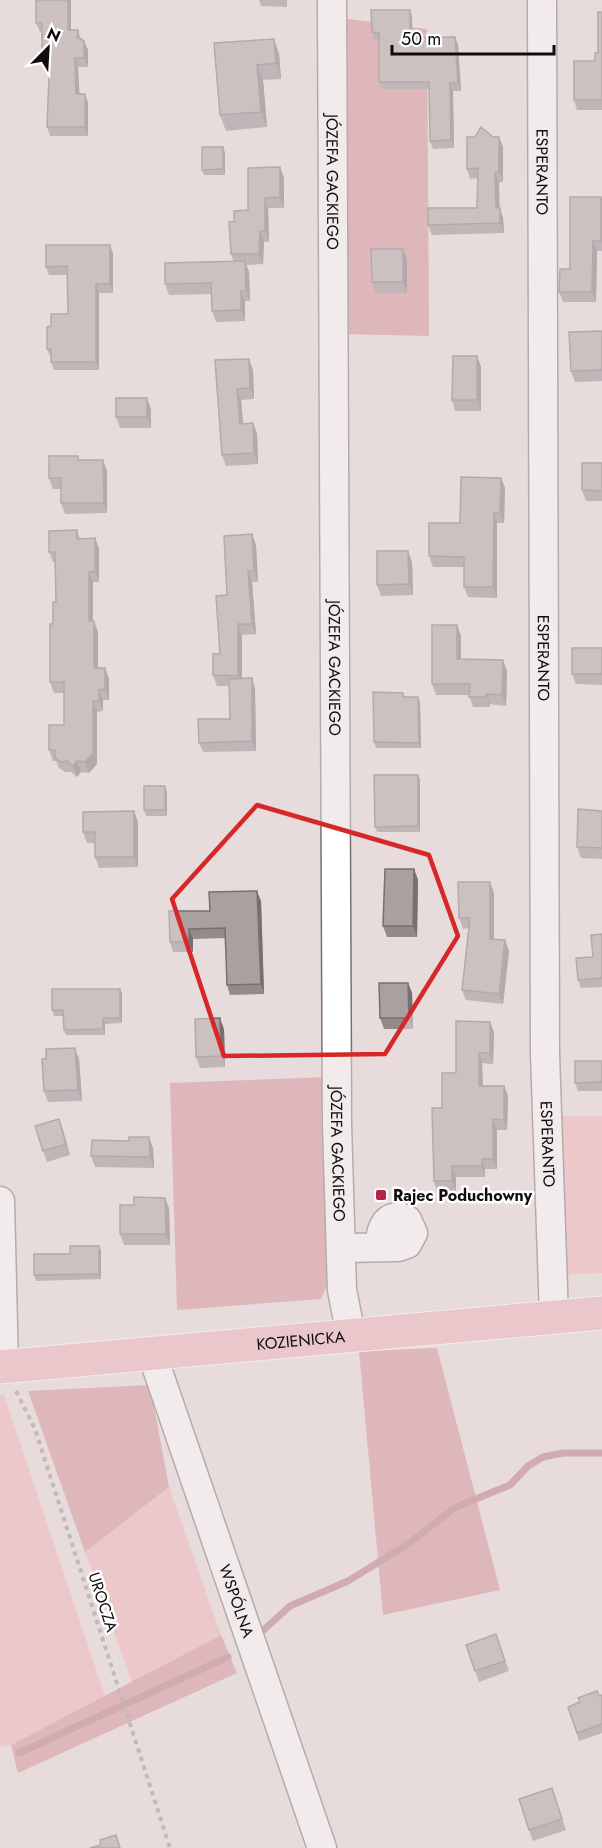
<svg xmlns="http://www.w3.org/2000/svg" width="602" height="1848" font-family="Jost,sans-serif">
  <rect width="100%" height="100%" fill="#e7dbdc"/>
  <g fill="#f3b1b6">
    <polygon points="560,1116 602,1116 602,1273 560,1275"/>
    <polygon points="0,1395 4,1395 105,1696 11,1745 0,1747"/>
    <polygon points="169,1487 221,1635 132,1682 85,1552"/>
  </g>
  <g fill="#d28d93">
    <polygon points="340,18 427,29 429,336 340,334"/>
    <polygon points="328,1077 328,1284 321,1299 177,1310 170,1083"/>
    <polygon points="437,1348 500,1590 383,1615 359,1351"/>
    <polygon points="150,1385 169,1487 85,1552 28,1391"/>
    <polygon points="221,1635 237,1673 18,1773 11,1745"/>
  </g>
  <g fill="none" stroke-linecap="round" stroke-linejoin="round">
    <g stroke="#b47278" stroke-width="7">
      <polyline points="257,1636 290,1606 348,1581 405,1546 456,1507 510,1485 528,1466 543,1457 563,1453 602,1453"/>
      <polyline points="19,1753 228,1657"/>
    </g>
    <defs>
      <g id="minor">
        <path id="s1" d="M332 0 337 1124 342 1290 351 1335"/>
        <path id="s2" d="M542 0 545 1054 554 1317"/>
        <polyline points="0,1201 4,1367"/>
        <path d="M341 1248 398 1247 407 1244 413 1233 407 1220 400 1217C383 1217 380 1233 379 1247"/>
        <path id="s3" d="M152 1354 322 1848"/>
      </g>
      <g id="major">
        <path id="s4" d="M0 1367 602 1313"/>
      </g>
    </defs>
    <use href="#minor" stroke="#7b7071" stroke-width="31"/>
    <use href="#major" stroke="#fff" stroke-width="35"/>
    <polyline stroke="#988f90" stroke-width="4" stroke-dasharray="4.5 4.5" stroke-linecap="butt" points="16,1391 35,1429 170,1848"/>
    <use href="#minor" stroke="#fff" stroke-width="28"/>
    <use href="#major" stroke="#eab0b6" stroke-width="33"/>
  </g>
  <g fill="#938a8a">
    <polygon points="36,0 71,0 71,30 78,30 81,39 88,50 88,67 78,67 79,94 85,94 88,103 88,136 50,136 47,127 49,60 45,60 42,51 42,32 40,32 36,23"/>
    <polygon points="259,0 287,0 287,7 261,6"/>
    <polygon points="410,10 412,17 412,38 455,37 458,45 461,91 453,91 454,148 433,149 430,141 430,89 382,89 379,82 379,40 374,40 372,32"/>
    <polygon points="602,12 602,110 577,110 574,100 595,61 598,53"/>
    <polygon points="214,43 279,54 281,79 263,80 267,127 226,131 220,115"/>
    <polygon points="493,137 499,137 503,147 503,182 499,183 499,208 503,218 504,233 432,235 428,225 477,208 478,178 470,179 467,169"/>
    <polygon points="223,147 225,153 225,175 204,175 202,170"/>
    <polygon points="284,178 284,208 268,208 269,242 264,242 263,264 246,265 249,272 250,301 245,301 245,321 216,322 212,311 212,294 169,295 165,284 234,262 231,254 234,222"/>
    <polygon points="602,199 602,251 597,251 596,302 563,302 559,292"/>
    <polygon points="113,253 113,293 99,293 99,370 54,370 51,362 51,358 47,349 51,326 68,314 67,275 49,275 46,267"/>
    <polygon points="407,259 407,293 376,293 372,282"/>
    <polygon points="602,331 602,381 575,382 571,371"/>
    <polygon points="477,356 481,367 481,411 455,411 452,400"/>
    <polygon points="215,360 253,370 254,399 241,400 243,424 253,423 257,434 258,464 226,466 222,455"/>
    <polygon points="151,409 151,428 120,428 116,417"/>
    <polygon points="78,456 79,460 103,460 107,471 107,513 65,514 61,503 61,489 53,489 49,478"/>
    <polygon points="602,463 602,501 586,501 582,490"/>
    <polygon points="501,478 505,488 504,523 497,523 497,598 468,597 464,587 464,567 433,567 429,556"/>
    <polygon points="77,530 80,539 95,538 99,549 99,582 93,582 93,621 98,632 98,668 105,668 109,679 109,700 103,700 103,711 97,712 97,764 89,773 81,772 77,777 71,772 65,772 59,768 56,761 53,761 49,750 64,725 64,693 54,693 50,682 53,624 56,602 55,562 53,562 49,552"/>
    <polygon points="252,534 256,545 258,582 252,582 256,634 242,635 242,678 255,688 256,751 203,752 199,743 230,719 229,686 217,686 213,675"/>
    <polygon points="412,562 413,595 381,596 377,585"/>
    <polygon points="457,625 461,636 461,659 507,671 506,706 490,704 490,707 473,707 469,695 436,695 432,684"/>
    <polygon points="602,648 602,685 576,684 572,674"/>
    <polygon points="403,693 404,697 420,702 421,748 376,748 374,742"/>
    <polygon points="420,780 420,832 377,832 375,827"/>
    <polygon points="167,792 167,816 146,816 144,810"/>
    <polygon points="134,811 138,822 138,867 99,868 95,857 95,843 87,843 83,832"/>
    <polygon points="602,811 602,859 581,858 577,847"/>
    <polygon points="414,869 418,880 417,937 387,937 383,926"/>
    <polygon points="494,893 494,939 509,951 503,1004 466,1000 462,990 469,928 463,929 459,918"/>
    <polygon points="261,901 264,994 230,995 227,985 225,938 193,939 193,952 173,952 170,942 210,911"/>
    <polygon points="602,934 602,987 581,988 578,980 593,957"/>
    <polygon points="408,983 412,993 413,1029 384,1029 380,1018"/>
    <polygon points="120,989 122,994 122,1023 105,1024 105,1035 66,1035 64,1030 63,1016 54,1016 52,1010"/>
    <polygon points="224,1029 225,1067 200,1068 196,1057"/>
    <polygon points="494,1032 493,1064 482,1063 483,1086 504,1086 508,1096 507,1130 497,1130 497,1169 485,1169 485,1177 456,1177 456,1191 437,1192 434,1181 442,1108 456,1073"/>
    <polygon points="79,1059 82,1101 48,1102 44,1091"/>
    <polygon points="602,1061 602,1091 578,1091 575,1083"/>
    <polygon points="59,1119 70,1155 47,1162 43,1151"/>
    <polygon points="129,1141 153,1148 154,1168 95,1167 91,1156"/>
    <polygon points="169,1208 170,1245 124,1245 120,1234"/>
    <polygon points="101,1251 101,1279 36,1281 34,1275 70,1254"/>
    <polygon points="496,1634 509,1671 479,1682 466,1645"/>
    <polygon points="602,1695 602,1733 579,1741 568,1707"/>
    <polygon points="552,1788 566,1830 533,1841 529,1830"/>
  </g>
  <g fill="#787070">
    <polygon points="68,0 71,0 71,39 68,30"/>
    <polygon points="410,10 412,17 413,45 410,38"/>
    <polygon points="455,37 458,45 461,91 458,83"/>
    <polygon points="274,39 279,54 281,79 276,63"/>
    <polygon points="84,41 88,50 88,67 84,58"/>
    <polygon points="75,58 78,67 80,103 76,94"/>
    <polygon points="257,65 263,80 267,127 261,112"/>
    <polygon points="450,83 453,91 454,148 451,140"/>
    <polygon points="85,94 88,103 88,136 85,127"/>
    <polygon points="499,137 503,147 503,182 499,172"/>
    <polygon points="223,147 225,153 225,175 223,169"/>
    <polygon points="280,167 284,178 284,208 280,197"/>
    <polygon points="495,173 499,183 500,218 496,208"/>
    <polygon points="601,197 602,199 602,243 601,241"/>
    <polygon points="265,198 268,208 269,242 265,231"/>
    <polygon points="500,208 503,218 504,233 500,223"/>
    <polygon points="260,231 264,242 263,264 259,254"/>
    <polygon points="593,241 597,251 596,302 592,292"/>
    <polygon points="110,245 113,253 113,293 110,284"/>
    <polygon points="403,249 407,259 407,293 403,282"/>
    <polygon points="245,261 249,272 250,301 246,291"/>
    <polygon points="96,284 99,293 99,370 96,362"/>
    <polygon points="241,291 245,301 245,321 241,310"/>
    <polygon points="477,356 481,367 481,411 477,400"/>
    <polygon points="249,359 253,370 254,399 250,388"/>
    <polygon points="237,389 241,400 244,435 240,424"/>
    <polygon points="147,398 151,409 151,428 147,417"/>
    <polygon points="253,423 257,434 258,464 254,453"/>
    <polygon points="103,460 107,471 107,513 104,503"/>
    <polygon points="501,478 505,488 504,523 500,513"/>
    <polygon points="494,513 497,523 497,598 493,587"/>
    <polygon points="252,534 256,545 258,582 254,571"/>
    <polygon points="95,538 99,549 99,582 95,571"/>
    <polygon points="408,551 412,562 413,595 409,584"/>
    <polygon points="248,571 252,582 256,634 252,624"/>
    <polygon points="89,572 93,582 93,632 89,621"/>
    <polygon points="94,621 98,632 98,679 94,668"/>
    <polygon points="238,624 242,635 242,686 238,676"/>
    <polygon points="457,625 461,636 461,670 457,659"/>
    <polygon points="503,660 507,671 506,706 502,695"/>
    <polygon points="105,668 109,679 109,700 105,689"/>
    <polygon points="252,678 255,688 256,751 252,741"/>
    <polygon points="99,690 103,700 103,711 99,701"/>
    <polygon points="486,694 490,704 490,707 486,697"/>
    <polygon points="418,697 420,702 421,748 419,743"/>
    <polygon points="93,701 97,712 97,764 89,773 85,762"/>
    <polygon points="77,761 81,772 77,777 73,766"/>
    <polygon points="418,775 420,780 420,832 418,826"/>
    <polygon points="165,786 167,792 167,816 165,810"/>
    <polygon points="134,811 138,822 138,867 134,857"/>
    <polygon points="414,869 418,880 417,937 413,926"/>
    <polygon points="490,882 494,893 494,950 490,939"/>
    <polygon points="257,891 261,901 264,994 261,984"/>
    <polygon points="189,929 193,939 193,952 189,942"/>
    <polygon points="505,940 509,951 503,1004 499,994"/>
    <polygon points="408,983 412,993 413,1029 409,1018"/>
    <polygon points="120,989 122,994 122,1023 120,1018"/>
    <polygon points="103,1018 105,1024 105,1035 103,1029"/>
    <polygon points="220,1018 224,1029 225,1067 221,1056"/>
    <polygon points="490,1022 494,1032 493,1064 490,1053"/>
    <polygon points="75,1048 79,1059 82,1101 78,1090"/>
    <polygon points="479,1053 482,1063 483,1096 479,1086"/>
    <polygon points="504,1086 508,1096 507,1130 504,1120"/>
    <polygon points="59,1119 63,1130 70,1155 66,1144"/>
    <polygon points="493,1119 497,1130 497,1169 493,1159"/>
    <polygon points="149,1137 153,1148 154,1168 150,1157"/>
    <polygon points="482,1159 485,1169 485,1177 482,1166"/>
    <polygon points="452,1166 456,1177 456,1191 452,1181"/>
    <polygon points="165,1198 169,1208 170,1245 166,1234"/>
    <polygon points="99,1246 101,1251 101,1279 99,1274"/>
  </g>
  <g fill="#aba0a0" stroke="#787070" stroke-width="1.5">
    <polygon points="36,0 68,0 68,30 78,30 77,37 84,41 84,58 75,58 76,94 85,94 85,127 47,127 50,51 42,51 42,23 36,23"/>
    <polygon points="371,10 410,10 410,38 455,37 458,83 450,83 451,140 430,141 429,82 379,82 379,33 372,32"/>
    <polygon points="598,12 602,12 602,100 574,100 574,61 595,61 595,53 598,53"/>
    <polygon points="274,39 276,63 257,65 261,112 220,115 214,43"/>
    <polygon points="481,127 493,137 499,137 499,172 495,173 496,208 500,208 500,223 428,225 428,208 477,208 478,168 467,169 467,137 475,137"/>
    <polygon points="202,147 223,147 223,169 202,170"/>
    <polygon points="280,167 280,197 265,198 265,231 260,231 259,254 231,254 229,222 234,222 234,211 248,210 248,168"/>
    <polygon points="570,197 601,197 601,241 593,241 592,292 559,292 560,269 570,269"/>
    <polygon points="46,245 110,245 110,284 96,284 96,362 51,362 51,349 47,349 47,327 51,326 51,314 68,314 67,266 46,267"/>
    <polygon points="371,249 403,249 403,282 372,282"/>
    <polygon points="245,261 246,291 241,291 241,310 212,311 211,283 165,284 165,263"/>
    <polygon points="602,331 602,370 571,371 569,332"/>
    <polygon points="453,356 477,356 477,400 452,400"/>
    <polygon points="249,359 250,388 237,389 240,424 253,423 254,453 222,455 215,360"/>
    <rect x="116" y="398" width="31" height="19"/>
    <polygon points="49,456 78,456 78,460 103,460 104,503 61,503 61,478 49,478"/>
    <polygon points="582,463 602,463 602,491 582,490"/>
    <polygon points="461,477 501,478 500,513 494,513 493,587 464,587 464,557 429,556 429,523 460,523"/>
    <polygon points="77,530 77,539 95,538 95,571 89,572 89,621 94,621 94,668 105,668 105,689 99,690 99,701 93,701 93,753 85,762 77,761 73,766 67,761 61,762 55,758 55,750 49,750 49,725 64,725 64,682 50,682 50,624 53,624 53,602 56,602 55,552 49,552 49,531"/>
    <polygon points="252,534 254,571 248,571 252,624 238,624 238,676 213,675 213,654 220,654 216,596 227,595 224,536"/>
    <polygon points="377,551 408,551 409,584 377,585"/>
    <polygon points="432,625 457,625 457,659 503,660 502,695 486,694 486,697 469,697 470,684 432,684"/>
    <rect x="572" y="648" width="30" height="26"/>
    <polygon points="252,678 252,741 199,743 198,719 230,719 229,679"/>
    <polygon points="373,692 403,693 403,697 418,697 419,743 374,742"/>
    <polygon points="374,775 418,775 418,826 375,827"/>
    <rect x="144" y="786" width="21" height="24"/>
    <polygon points="578,809 602,811 602,848 577,847"/>
    <polygon points="134,811 134,857 95,857 95,832 83,832 83,812"/>
    <polygon points="385,869 414,869 413,926 383,926"/>
    <polygon points="458,882 490,882 490,939 505,940 499,994 462,990 470,918 459,918"/>
    <polygon points="257,891 261,984 227,985 225,928 189,929 189,942 170,942 169,911 210,911 209,892"/>
    <polygon points="602,934 602,978 578,980 576,958 593,957 591,935"/>
    <polygon points="379,983 408,983 409,1018 380,1018"/>
    <polygon points="52,989 120,989 120,1018 103,1018 103,1029 64,1030 63,1010 52,1010"/>
    <polygon points="220,1018 221,1056 196,1057 195,1019"/>
    <polygon points="456,1021 490,1022 490,1053 479,1053 479,1086 504,1086 504,1120 493,1119 493,1159 482,1159 482,1166 452,1166 452,1181 434,1181 432,1108 442,1108 442,1073 456,1073"/>
    <polygon points="75,1048 78,1090 44,1091 42,1059 46,1059 46,1049"/>
    <polygon points="575,1061 602,1061 602,1082 575,1083"/>
    <polygon points="59,1119 66,1144 43,1151 35,1126"/>
    <polygon points="129,1137 149,1137 150,1157 91,1156 92,1140 129,1141"/>
    <polygon points="134,1197 165,1198 166,1234 120,1234 120,1205 134,1205"/>
    <polygon points="70,1246 99,1246 99,1274 34,1275 34,1254 70,1254"/>
    <polygon points="496,1634 505,1661 475,1671 466,1645"/>
    <polygon points="597,1691 599,1696 602,1695 602,1724 577,1733 568,1707 580,1702 578,1698"/>
    <polygon points="552,1788 562,1819 529,1830 519,1799"/>
    <polygon points="116,1835 120,1848 90,1848 101,1845 100,1840"/>
  </g>
  <path d="M0 0H602V1848H0ZM257 805 429 855 458 936 385 1054 224 1056 172 899Z" fill="#e7dbdc" fill-opacity=".55" fill-rule="evenodd"/>
  <path fill="none" stroke="#d62828" stroke-width="4.5" stroke-linejoin="round" d="M257 805 429 855 458 936 385 1054 224 1056 172 899Z"/>
  <rect fill="#b52346" stroke="#fff" stroke-width="2" x="375" y="1189" width="12" height="12" rx="3"/>
  <g text-anchor="middle" dominant-baseline="central" stroke-width="5" stroke-linejoin="round" paint-order="stroke">
    <g font-size="16" fill="#100c0c" stroke="#fff">
      <text stroke="none"><textPath href="#s2" startOffset="172">ESPERANTO</textPath></text>
      <text stroke="none"><textPath href="#s1" startOffset="182">JÓZEFA GACKIEGO</textPath></text>
      <text stroke="none"><textPath href="#s2" startOffset="658">ESPERANTO</textPath></text>
      <text stroke="none"><textPath href="#s1" startOffset="668">JÓZEFA GACKIEGO</textPath></text>
      <text stroke="none"><textPath href="#s2" startOffset="1144">ESPERANTO</textPath></text>
      <text stroke="none"><textPath href="#s1" startOffset="1154">JÓZEFA GACKIEGO</textPath></text>
      <text stroke="none"><textPath href="#s4" startOffset="302">KOZIENICKA</textPath></text>
      <text stroke="none"><textPath href="#s3" startOffset="261">WSPÓLNA</textPath></text>
      <text transform="translate(103 1602) rotate(72)">UROCZA</text>
    </g>
    <g font-size="16" font-weight="bold" fill="#100c0c" stroke="#fff" text-anchor="start">
      <text x="393" y="1195">Rajec Poduchowny</text>
    </g>
  </g>
  <g transform="translate(48 48) rotate(24)" stroke="#ffffff" stroke-width="4.5" paint-order="stroke">
  <path d="M0-4.5L10 22L0 15L-10 22Z" fill="#100c0c"/>
  <text y="-9" font-size="16" font-weight="bold" text-anchor="middle" fill="#100c0c">N</text>
  </g>
  <path d="M392 45v9h162v-9" fill="none" stroke="#100c0c" stroke-width="3"/>
  <text x="401" y="45" font-size="18" fill="#100c0c" stroke="#ffffff" stroke-width="4.5" paint-order="stroke">50 m</text>
</svg>
